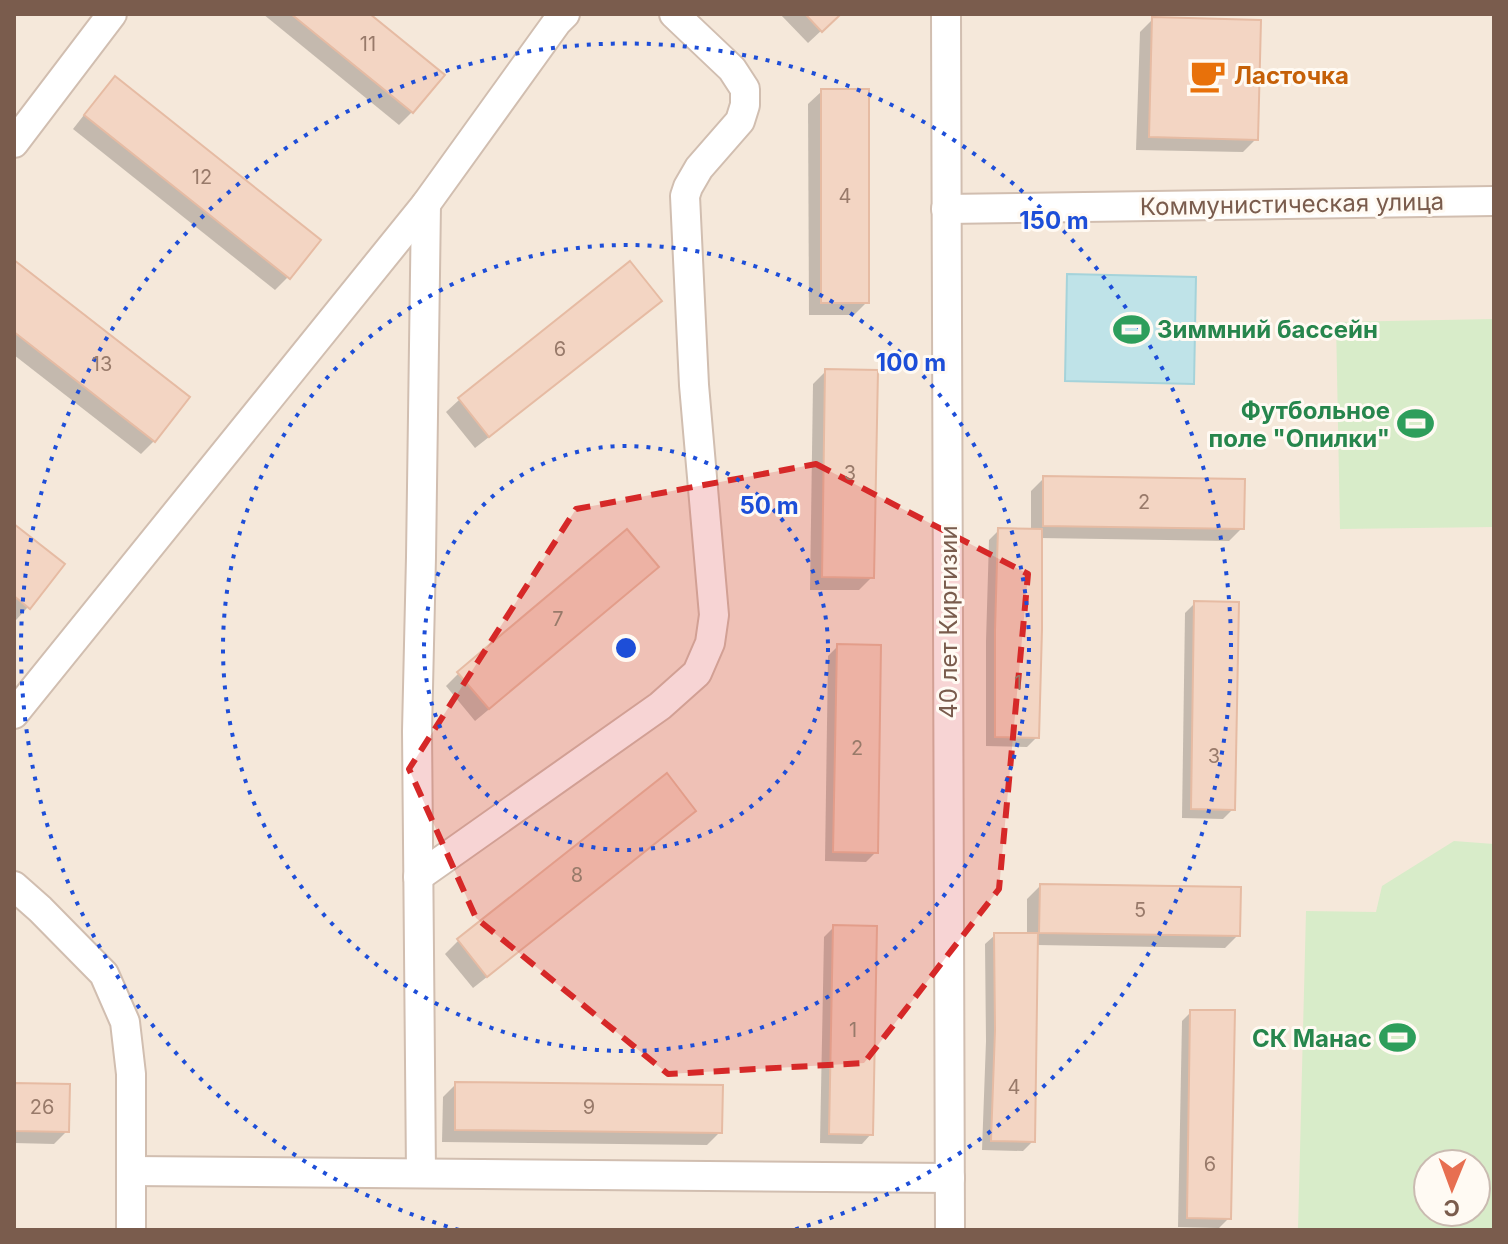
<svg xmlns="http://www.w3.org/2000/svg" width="1508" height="1244" font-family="Inter,sans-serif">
  <rect width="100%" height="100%" fill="#fdf6ec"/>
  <path fill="#f5e8da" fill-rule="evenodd" d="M14 14H1494V1230H14ZM1428 1164H1476V1212H1428Z"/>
  <g fill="#d8ecc9" fill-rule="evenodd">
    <polygon points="1494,319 1494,527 1340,529 1336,322"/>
    <path d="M1454 841 1494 844V1230H1298L1306 911 1376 912 1382 886ZM1428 1164H1476V1212H1428Z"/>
  </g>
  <polygon fill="#bfe3e8" stroke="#a5d3da" stroke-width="2" points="1067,274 1196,277 1194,384 1065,381"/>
  <g fill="#0003">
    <polygon points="263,14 367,14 412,112 399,125"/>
    <polygon points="780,14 839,14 808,43"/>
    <polygon points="1153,19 1256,139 1243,152 1136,150 1140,32"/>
    <polygon points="822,91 867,302 854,315 809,315 808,104"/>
    <polygon points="102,92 288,277 275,290 73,129"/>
    <polygon points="14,263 154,441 141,454 14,355"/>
    <polygon points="630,264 659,301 646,314 475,448 446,412 459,400"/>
    <polygon points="826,371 872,577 859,590 810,590 813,384"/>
    <polygon points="1044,478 1242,528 1229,541 1040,538 1037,737 1027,747 986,746 986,641 989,540 999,530 1031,531 1031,491"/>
    <polygon points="14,527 28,607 16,620 14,619"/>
    <polygon points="643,580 475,721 446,686 459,673"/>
    <polygon points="1195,603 1233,809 1223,819 1182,818 1185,613"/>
    <polygon points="838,646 876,852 866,862 825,861 828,656"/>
    <polygon points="666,776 694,810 681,823 473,988 445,954 458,941"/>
    <polygon points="1040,886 1238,935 1225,948 1036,945 1033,1141 1023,1151 982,1150 986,1041 985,944 995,935 1027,935 1027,899"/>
    <polygon points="834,927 871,1134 862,1144 820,1143 824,937"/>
    <polygon points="1191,1012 1229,1218 1219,1228 1178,1227 1182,1021"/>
    <polygon points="456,1084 720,1132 707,1145 442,1142 443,1097"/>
    <polygon points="14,1085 67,1131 54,1144 14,1143"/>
  </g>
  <g fill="#f3d5c3" stroke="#e6bba3" stroke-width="2">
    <polygon points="291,14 370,14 445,75 413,113"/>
    <polygon points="805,14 841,14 822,32"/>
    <polygon points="1152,17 1261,20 1258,140 1149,137"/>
    <polygon points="115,76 321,240 290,279 84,115"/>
    <rect x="821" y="89" width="48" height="214"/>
    <polygon points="14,260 190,397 155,442 14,332"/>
    <polygon points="630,261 662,301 489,437 458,398"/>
    <polygon points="825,369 878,370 874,578 822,577"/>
    <polygon points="1043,476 1245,479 1244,529 1043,526"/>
    <polygon points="14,524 65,564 30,609 14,596"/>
    <polygon points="998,528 1042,529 1042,629 1039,738 995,737 995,630"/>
    <polygon points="627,529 659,567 489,709 457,672"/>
    <polygon points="1194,601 1239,602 1235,810 1191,809"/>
    <polygon points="837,644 881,645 878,853 833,852"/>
    <polygon points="667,773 696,811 487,977 457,939"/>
    <polygon points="1040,884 1241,887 1240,936 1039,933"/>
    <polygon points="833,925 877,926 873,1135 829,1134"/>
    <polygon points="994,933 1038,933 1035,1142 991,1141 995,1030"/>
    <polygon points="1190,1010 1235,1010 1231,1219 1187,1218"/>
    <polygon points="455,1082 723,1085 722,1133 455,1130"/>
    <polygon points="14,1083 70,1084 69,1132 14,1131"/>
  </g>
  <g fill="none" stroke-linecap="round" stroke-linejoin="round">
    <defs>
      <g id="minor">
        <polyline points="946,14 950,1230"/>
        <polyline points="14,143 112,14"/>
        <polyline points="946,209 1494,201"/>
        <polyline points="14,714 426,204 557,22 565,14"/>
        <polyline points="418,877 660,706 697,673 710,643 714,615 694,385 685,196 688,187 699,168 740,121 745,105 745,89 732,69 674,14"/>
        <polyline points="14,886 40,909 104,974 125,1022 131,1074 131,1230"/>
        <polyline points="131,1171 950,1178"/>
        <polyline points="421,1173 417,731 421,557 426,204"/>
      </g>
    </defs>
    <use href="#minor" stroke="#d1beb0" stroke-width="32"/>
    <use href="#minor" stroke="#fff" stroke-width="28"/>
  </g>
  <path fill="#d62828" fill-opacity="0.2" stroke="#d62828" stroke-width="6" stroke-dasharray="16 10" stroke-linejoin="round" d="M816 464 1028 574 999 889 864 1063 668 1074 476 918 409 769 576 509Z"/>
  <g fill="none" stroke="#1d4ed8" stroke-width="4" stroke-dasharray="4 8">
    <circle cx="626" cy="648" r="202"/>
    <circle cx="626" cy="648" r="403"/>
    <path d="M459 1230A605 605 0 1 1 793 1230"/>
  </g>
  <defs>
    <symbol id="cafe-bare" viewBox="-9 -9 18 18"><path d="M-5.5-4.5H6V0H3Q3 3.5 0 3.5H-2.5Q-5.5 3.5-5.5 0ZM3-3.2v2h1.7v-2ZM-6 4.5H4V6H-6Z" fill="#e8710a" stroke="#fffaf3" stroke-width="2.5" paint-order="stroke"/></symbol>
    <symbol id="stadium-bare" viewBox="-9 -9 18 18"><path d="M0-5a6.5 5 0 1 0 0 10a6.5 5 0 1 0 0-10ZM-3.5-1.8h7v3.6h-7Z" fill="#2e9e5b" stroke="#fffaf3" stroke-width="2.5" paint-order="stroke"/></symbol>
  </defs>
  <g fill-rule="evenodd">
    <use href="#cafe-bare" x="1182" y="50" width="51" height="51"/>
    <use href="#stadium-bare" x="1106" y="304" width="51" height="51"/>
    <use href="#stadium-bare" x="1390" y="398" width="51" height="51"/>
    <use href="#stadium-bare" x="1372" y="1012" width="51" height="51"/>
  </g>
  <g text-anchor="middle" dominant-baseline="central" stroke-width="6" stroke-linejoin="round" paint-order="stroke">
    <g font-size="20" fill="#987a6a">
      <text x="368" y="44">11</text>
      <text x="202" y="177">12</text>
      <text x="845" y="196">4</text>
      <text x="560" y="349">6</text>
      <text x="102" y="364">13</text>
      <text x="850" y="473">3</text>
      <text x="1144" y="502">2</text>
      <text x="558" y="619">7</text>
      <text x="1018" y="683">1</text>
      <text x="857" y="748">2</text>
      <text x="1214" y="756">3</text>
      <text x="577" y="875">8</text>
      <text x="1140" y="910">5</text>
      <text x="853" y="1030">1</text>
      <text x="1014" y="1087">4</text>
      <text x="42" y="1107">26</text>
      <text x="589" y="1107">9</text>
      <text x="1210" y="1164">6</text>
    </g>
    <g font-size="24" font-weight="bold" fill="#c56008" stroke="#fffaf3" text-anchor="start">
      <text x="1234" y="75">Ласточка</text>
    </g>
    <g font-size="24" fill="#7a5c4d" stroke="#fffaf3">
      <text transform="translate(1292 204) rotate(-1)">Коммунистическая улица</text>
      <text transform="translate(948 622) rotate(-90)">40 лет Киргизии</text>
    </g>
    <g font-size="24" font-weight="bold" fill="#27864d" stroke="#fffaf3" text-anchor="end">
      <text x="1157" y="329" text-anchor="start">Зиммний бассейн</text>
      <text x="1390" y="410">Футбольное<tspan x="1390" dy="28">поле "Опилки"</tspan></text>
      <text x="1372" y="1038">СК Манас</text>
    </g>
  </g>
  <circle cx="626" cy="648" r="12" fill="#1d4ed8" stroke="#fffaf3" stroke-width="4"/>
  <g font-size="24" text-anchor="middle" font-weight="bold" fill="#1d4ed8" stroke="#fffaf3" stroke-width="6" stroke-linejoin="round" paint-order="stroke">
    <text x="1054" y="229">150 m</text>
    <text x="911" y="371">100 m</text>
    <text x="769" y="514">50 m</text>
  </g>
  <rect width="1508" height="1244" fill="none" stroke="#7a5c4d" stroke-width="32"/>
  <g transform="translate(1452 1188) rotate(181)"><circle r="38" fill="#fffaf3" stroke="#cabbb1" stroke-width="2"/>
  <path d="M0-6L14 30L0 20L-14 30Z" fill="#e76f51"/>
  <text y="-12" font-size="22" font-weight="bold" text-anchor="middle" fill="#7a5c4d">С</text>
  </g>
</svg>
